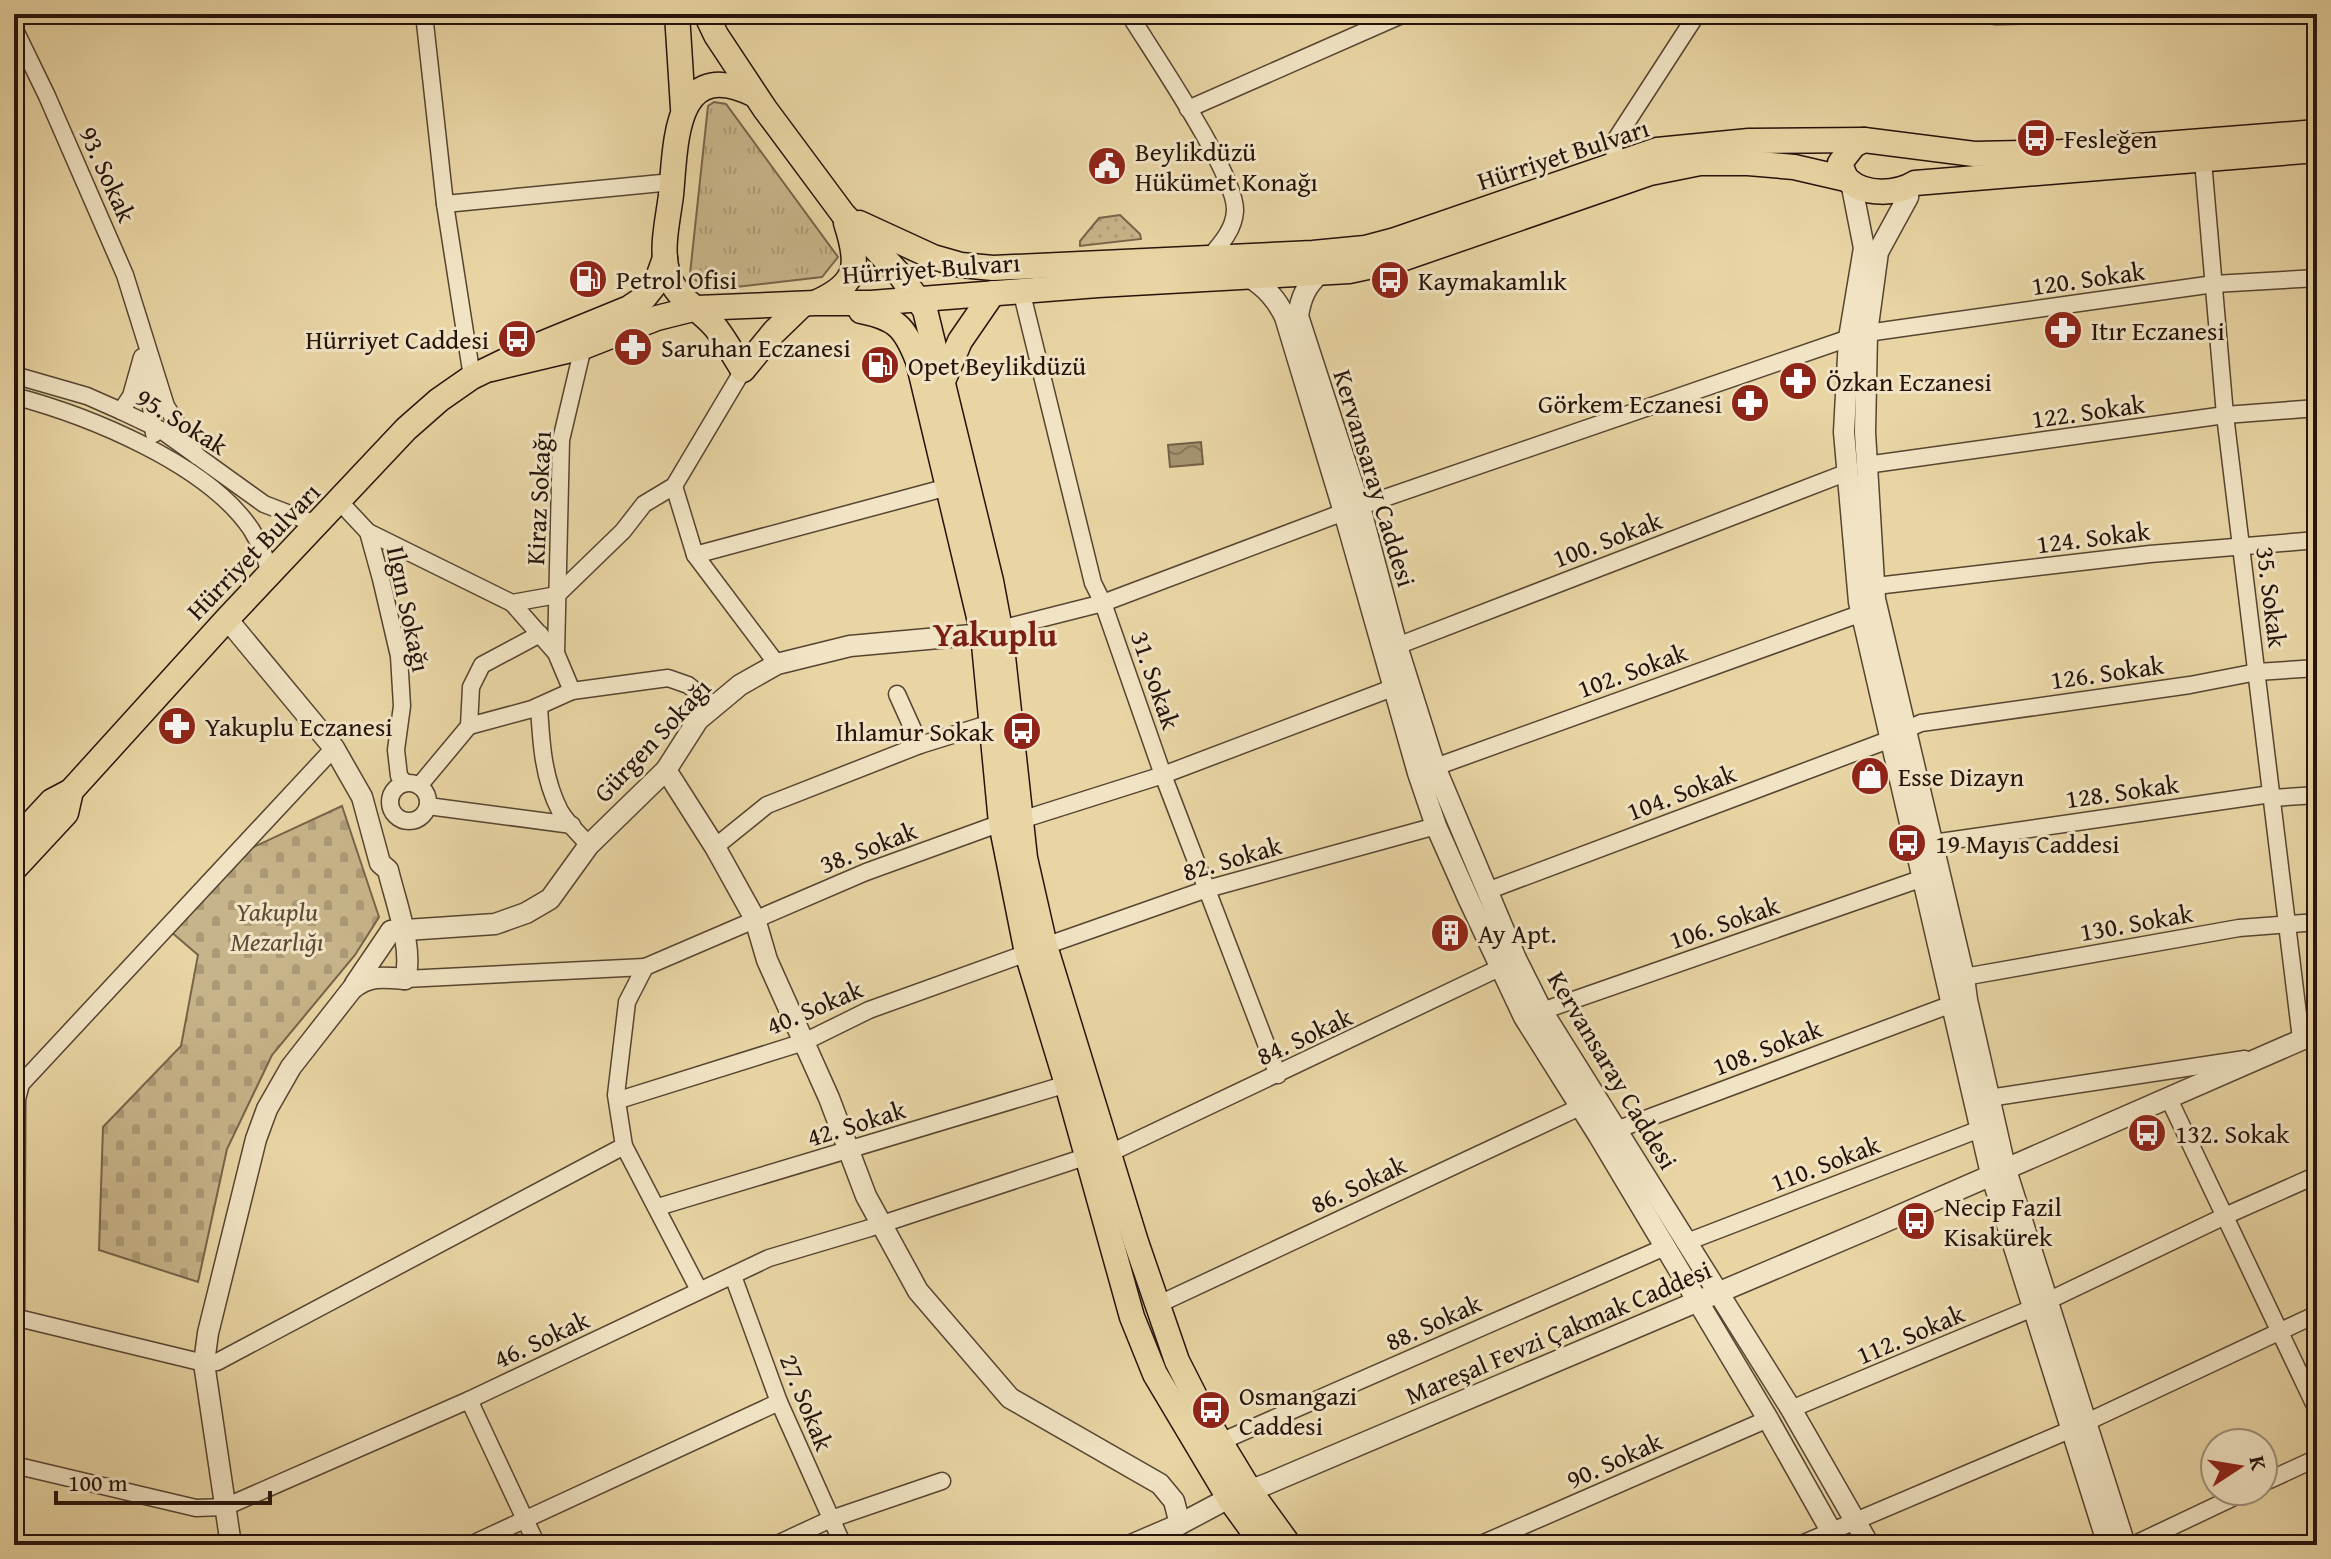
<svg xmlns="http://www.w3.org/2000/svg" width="2331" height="1559" font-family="'Gentium Book Plus',serif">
  <defs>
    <pattern id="grass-dots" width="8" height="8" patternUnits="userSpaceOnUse" patternTransform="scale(2)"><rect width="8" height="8" fill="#c8b48a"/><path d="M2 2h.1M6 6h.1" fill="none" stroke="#ac9a76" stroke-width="1.8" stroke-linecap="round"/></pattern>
    <pattern id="cemetery-stones" width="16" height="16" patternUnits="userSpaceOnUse" patternTransform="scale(2)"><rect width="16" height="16" fill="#c8b48a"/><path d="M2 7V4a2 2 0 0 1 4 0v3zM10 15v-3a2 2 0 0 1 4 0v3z" fill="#ac9a76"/></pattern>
    <pattern id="park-tufts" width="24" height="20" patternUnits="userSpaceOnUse" patternTransform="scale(2)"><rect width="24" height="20" fill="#c8b48a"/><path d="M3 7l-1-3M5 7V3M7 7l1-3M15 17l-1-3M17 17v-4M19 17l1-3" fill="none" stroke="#ac9a76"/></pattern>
    <pattern id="water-waves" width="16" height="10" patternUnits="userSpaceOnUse" patternTransform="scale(2)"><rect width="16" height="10" fill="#a69370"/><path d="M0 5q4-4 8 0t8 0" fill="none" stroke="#87775a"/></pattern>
  </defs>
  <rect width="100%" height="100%" fill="#e9d5a4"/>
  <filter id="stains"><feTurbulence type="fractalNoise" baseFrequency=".0025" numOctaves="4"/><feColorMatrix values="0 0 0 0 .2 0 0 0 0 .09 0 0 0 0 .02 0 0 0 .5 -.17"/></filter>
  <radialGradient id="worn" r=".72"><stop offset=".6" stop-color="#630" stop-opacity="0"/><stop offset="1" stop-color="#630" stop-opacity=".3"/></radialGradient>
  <polygon fill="url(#grass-dots)" stroke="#76644a" stroke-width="2" points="1120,215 1140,234 1141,239 1080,246 1080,241 1099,218"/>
  <polygon fill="url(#cemetery-stones)" stroke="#76644a" stroke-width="2" points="342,806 379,917 355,955 272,1055 227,1149 198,1282 99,1250 103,1127 181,1046 198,955 170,931 234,856"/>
  <polygon fill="url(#park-tufts)" stroke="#76644a" stroke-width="2" points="714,102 726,104 838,257 822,277 719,289 692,279 690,274 708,106"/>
  <polygon fill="url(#water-waves)" stroke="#726048" stroke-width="2" points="1201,442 1203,464 1170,467 1168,445"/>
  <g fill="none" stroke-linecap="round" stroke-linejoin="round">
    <defs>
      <g id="minor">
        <polyline points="424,14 445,204 472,377"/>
        <path d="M1129 14C1151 50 1237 175 1235 211 1234 230 1220 245 1208 259"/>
        <polyline points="1995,16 2112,14"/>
        <polyline points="14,28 47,96 125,275 166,406 197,456"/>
        <polyline points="1188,109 1404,14"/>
        <polyline points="2203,161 2225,415 2301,1039"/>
        <polyline points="1615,164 1614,142 1697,14"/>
        <polyline points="445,204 672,182"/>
        <polyline points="1021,290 1093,583 1103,603 1163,775 1278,1075"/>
        <polyline points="1867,333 2214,284 2317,278"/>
        <polyline points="147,369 154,434"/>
        <polyline points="14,375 87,396 121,411 161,430 264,504 316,524"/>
        <path d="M14 396C89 416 206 463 251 529 260 543 266 558 270 574"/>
        <polyline points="121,411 131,396 142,357"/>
        <polyline points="1866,465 2225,415 2317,408"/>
        <polyline points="674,486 695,555 777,664"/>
        <polyline points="339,501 368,532 381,579 399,656 402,706 396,750 399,776 405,783"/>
        <polyline points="368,532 512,603 557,595"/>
        <polyline points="695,555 948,487"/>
        <polyline points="1876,586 2150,554 2317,540"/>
        <polyline points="557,595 623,531 644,504 674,486 743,370"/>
        <polyline points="512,603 556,653 572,691 668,678 688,685 715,706"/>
        <polyline points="1000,629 1103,603 1344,512 1849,338"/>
        <polyline points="1388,647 1397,646 1848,472"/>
        <polyline points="556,653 561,440 583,347"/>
        <polyline points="897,694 920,745"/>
        <path d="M539 706C541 742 543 778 560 811 567 823 579 834 589 845"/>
        <polyline points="469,726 532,709 572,691"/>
        <polyline points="1905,730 1921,723 2190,685 2257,672 2317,668"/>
        <polyline points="1427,770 1862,613"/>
        <circle cx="409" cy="802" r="19"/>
        <polyline points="419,786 469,726 471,687 482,665 540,634"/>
        <polyline points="2272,798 2317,795"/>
        <polyline points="428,806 572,825"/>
        <polyline points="1021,820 1163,775 1395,687"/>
        <polyline points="1933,843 2271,794"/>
        <polyline points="715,847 767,805 920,745 991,723"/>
        <polyline points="1487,891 1891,739"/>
        <polyline points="1045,946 1207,889 1436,826"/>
        <polyline points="1964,977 2239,928 2317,922"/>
        <polyline points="405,979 645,967"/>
        <polyline points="1542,1011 1923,878"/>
        <polyline points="2168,1097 2317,1410"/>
        <polyline points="1989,1098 2245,1059"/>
        <polyline points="619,1100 804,1042 869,1010 1027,953"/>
        <polyline points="1608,1133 1952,1004"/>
        <polyline points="624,1146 699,1290"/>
        <polyline points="1110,1153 1512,962"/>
        <polyline points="658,1207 1067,1084"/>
        <polyline points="1687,1242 1980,1129"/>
        <polyline points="733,1276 779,1402 843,1545"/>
        <polyline points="1157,1305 1580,1107"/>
        <polyline points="14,1317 204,1363 217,1362 624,1146 616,1095 627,1002 645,967 866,872 1001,823"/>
        <polyline points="16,1317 17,1099 21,1084 334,748"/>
        <polyline points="469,1400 537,1545"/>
        <polyline points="1791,1409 2033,1308 2225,1216 2317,1175"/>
        <polyline points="1220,1442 1665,1247"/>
        <polyline points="14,1465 196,1508 225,1507 469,1400 769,1258 870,1228 1085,1157"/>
        <polyline points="2263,1483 2317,1458"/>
        <polyline points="470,1545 779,1402"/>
        <polyline points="775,1545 831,1519 942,1481"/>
        <polyline points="1479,1545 1768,1419"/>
        <polyline points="1799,1545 2072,1429 2317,1314"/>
        <polyline points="2133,1545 2247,1491"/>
      </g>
      <g id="tertiary">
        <polyline points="1851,182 1864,248 1849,338 1844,432 1859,602 1991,1174 2108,1545"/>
        <polyline points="1909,186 1908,197 1878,252 1867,333 1865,432 1875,599 1964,977 1967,1000 2005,1167 2125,1545"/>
        <path d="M1320 273C1306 286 1301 297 1298 316L1360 507 1397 646 1435 767 1516 959 1542 1011 1791 1409 1869 1545"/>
        <path d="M1248 276C1266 288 1276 298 1285 317L1344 512 1418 773 1436 826 1468 898 1524 1017 1599 1136 1768 1419 1839 1545"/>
        <path d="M227 619 334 748 362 797 380 863 388 870C395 900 414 949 405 979"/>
        <polyline points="666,770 715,847 755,919 767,960 829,1098 866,1196 918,1291 1010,1398 1160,1484 1174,1501 1180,1524"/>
        <polyline points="391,931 495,924 526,913 550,899 589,845 666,770 698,720 740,685 777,664 850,646 983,634"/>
        <polyline points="355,984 391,931"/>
        <path d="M231 1545 204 1363 208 1333 256 1139 267 1109 291 1067 352 989C369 975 383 977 405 979"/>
        <polyline points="1131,1545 1180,1524 1229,1498 1267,1484 1873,1227 2317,1033"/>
      </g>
      <g id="primary">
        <polyline points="677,14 683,108"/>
        <polyline points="706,14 716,35 765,109 843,214 901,276 925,310 991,581 1000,629 1025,858 1045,946 1136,1242 1177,1361 1207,1420 1250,1491 1289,1545"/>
        <path d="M755 95C674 55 676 142 671 195 668 220 660 250 668 274 675 298 702 310 716 328 726 341 734 356 743 370L774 332 803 304"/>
        <path d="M1864 140 1854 145 1840 163C1842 168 1844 176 1848 180 1865 196 1897 194 1915 183L2317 150"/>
        <polyline points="859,223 933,257 961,265 993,268 1313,253 1365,248 1395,240 1657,150 1749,141 1864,140 1974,154 2062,152 2317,132"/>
        <path d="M817 302C860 283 859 263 846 223"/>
        <path d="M861 311C896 318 905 327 918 361L983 634 1001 823 1027 953 1067 1084 1132 1317 1155 1374 1229 1498 1263 1545"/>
        <polyline points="491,369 583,347 657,318 697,308 815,303 871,303 1098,285 1349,271 1396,261 1650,173 1700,163 1748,163 1794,167 1846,179"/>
        <polyline points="943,381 960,341 993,293"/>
        <polyline points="14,842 52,801 71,791 227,619 406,429 439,400 472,377 536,346 629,308 644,298 656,283 665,258"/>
        <polyline points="14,869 66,813 71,791"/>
      </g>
    </defs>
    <use href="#minor" stroke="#564431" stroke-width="19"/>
    <use href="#tertiary" stroke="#564431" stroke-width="23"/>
    <use href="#primary" stroke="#25130b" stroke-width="27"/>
    <use href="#minor" stroke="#f1e4c4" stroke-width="16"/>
    <use href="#tertiary" stroke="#f1e4c4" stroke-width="20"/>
    <use href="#primary" stroke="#e9d5a4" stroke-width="24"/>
  </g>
  <defs>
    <symbol id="bus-disc" viewBox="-11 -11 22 22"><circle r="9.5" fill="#8f2418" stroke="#f1e4c4"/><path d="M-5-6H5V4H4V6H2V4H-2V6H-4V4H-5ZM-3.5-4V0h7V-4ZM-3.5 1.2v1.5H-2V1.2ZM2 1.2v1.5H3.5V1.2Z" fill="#fff"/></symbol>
    <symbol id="civic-disc" viewBox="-11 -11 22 22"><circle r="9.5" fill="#8f2418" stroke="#f1e4c4"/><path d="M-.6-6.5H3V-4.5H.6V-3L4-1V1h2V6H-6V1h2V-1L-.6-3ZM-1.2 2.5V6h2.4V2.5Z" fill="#fff"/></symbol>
    <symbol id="fuel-disc" viewBox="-11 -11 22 22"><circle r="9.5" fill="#8f2418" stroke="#f1e4c4"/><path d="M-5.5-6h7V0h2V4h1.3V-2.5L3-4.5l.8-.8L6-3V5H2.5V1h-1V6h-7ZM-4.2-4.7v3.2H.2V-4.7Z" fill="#fff"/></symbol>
    <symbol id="pharmacy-disc" viewBox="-11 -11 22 22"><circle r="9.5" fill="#8f2418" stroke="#f1e4c4"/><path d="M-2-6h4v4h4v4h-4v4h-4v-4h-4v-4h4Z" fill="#fff"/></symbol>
    <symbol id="shop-disc" viewBox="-11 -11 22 22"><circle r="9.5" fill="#8f2418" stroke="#f1e4c4"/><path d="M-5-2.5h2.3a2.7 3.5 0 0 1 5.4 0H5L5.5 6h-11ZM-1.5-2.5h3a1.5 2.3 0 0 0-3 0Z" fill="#fff"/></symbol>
    <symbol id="building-disc" viewBox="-11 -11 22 22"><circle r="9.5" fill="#8f2418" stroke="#f1e4c4"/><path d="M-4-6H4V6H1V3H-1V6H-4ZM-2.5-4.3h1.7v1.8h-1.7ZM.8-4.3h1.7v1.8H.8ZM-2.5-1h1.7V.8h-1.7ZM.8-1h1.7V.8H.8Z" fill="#fff"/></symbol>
  </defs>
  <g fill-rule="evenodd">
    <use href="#bus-disc" x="2014" y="116" width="44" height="44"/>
    <use href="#civic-disc" x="1085" y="144" width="44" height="44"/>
    <use href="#fuel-disc" x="566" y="257" width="44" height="44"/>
    <use href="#bus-disc" x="1368" y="258" width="44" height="44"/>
    <use href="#pharmacy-disc" x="2041" y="308" width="44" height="44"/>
    <use href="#bus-disc" x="495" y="317" width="44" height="44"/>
    <use href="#pharmacy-disc" x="611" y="325" width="44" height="44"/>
    <use href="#fuel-disc" x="858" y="343" width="44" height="44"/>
    <use href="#pharmacy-disc" x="1776" y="359" width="44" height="44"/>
    <use href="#pharmacy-disc" x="1728" y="381" width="44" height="44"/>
    <use href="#pharmacy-disc" x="155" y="704" width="44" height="44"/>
    <use href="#bus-disc" x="1000" y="709" width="44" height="44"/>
    <use href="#shop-disc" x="1848" y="754" width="44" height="44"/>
    <use href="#bus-disc" x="1885" y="821" width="44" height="44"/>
    <use href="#building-disc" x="1428" y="911" width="44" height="44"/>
    <use href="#bus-disc" x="2125" y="1111" width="44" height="44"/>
    <use href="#bus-disc" x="1894" y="1199" width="44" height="44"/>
    <use href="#bus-disc" x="1189" y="1388" width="44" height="44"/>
  </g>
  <g text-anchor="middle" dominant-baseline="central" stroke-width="6" stroke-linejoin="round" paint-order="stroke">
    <g font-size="26" fill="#25130b" stroke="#f1e4c4" text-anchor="start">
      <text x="2064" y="138">Fesleğen</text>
      <text x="1135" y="151">Beylikdüzü<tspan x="1135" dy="30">Hükümet Konağı</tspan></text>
      <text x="616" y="279">Petrol Ofisi</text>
      <text x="1418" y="280">Kaymakamlık</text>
      <text x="2091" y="330">Itır Eczanesi</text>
      <text x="489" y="339" text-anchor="end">Hürriyet Caddesi</text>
      <text x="661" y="347">Saruhan Eczanesi</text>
      <text x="908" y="365">Opet Beylikdüzü</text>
      <text x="1826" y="381">Özkan Eczanesi</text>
      <text x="1722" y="403" text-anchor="end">Görkem Eczanesi</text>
      <text x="205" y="726">Yakuplu Eczanesi</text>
      <text x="994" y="731" text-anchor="end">Ihlamur Sokak</text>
      <text x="1898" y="776">Esse Dizayn</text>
      <text x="1935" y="843">19 Mayıs Caddesi</text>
      <text x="1478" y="933">Ay Apt.</text>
      <text x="2175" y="1133">132. Sokak</text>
      <text x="1944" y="1206">Necip Fazil<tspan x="1944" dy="30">Kisakürek</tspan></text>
      <text x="1239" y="1395">Osmangazi<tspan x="1239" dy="30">Caddesi</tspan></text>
    </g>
    <g font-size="26" fill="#25130b" stroke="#f1e4c4">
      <text transform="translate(1563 154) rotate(-18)">Hürriyet Bulvarı</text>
      <text transform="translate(108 174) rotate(66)">93. Sokak</text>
      <text transform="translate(931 268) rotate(-4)">Hürriyet Bulvarı</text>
      <text transform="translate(2088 278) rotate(-8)">120. Sokak</text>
      <text transform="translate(2088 411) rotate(-8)">122. Sokak</text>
      <text transform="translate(182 421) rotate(32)">95. Sokak</text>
      <text transform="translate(1375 478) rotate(73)">Kervansaray Caddesi</text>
      <text transform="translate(538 498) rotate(-87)">Kiraz Sokağı</text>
      <text transform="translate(2093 537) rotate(-7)">124. Sokak</text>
      <text transform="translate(1607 539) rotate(-21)">100. Sokak</text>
      <text transform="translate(253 551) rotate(-46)">Hürriyet Bulvarı</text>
      <text transform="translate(2272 597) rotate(83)">35. Sokak</text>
      <text transform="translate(409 609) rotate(78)">Ilgın Sokağı</text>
      <text transform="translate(1632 670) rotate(-20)">102. Sokak</text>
      <text transform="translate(2107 672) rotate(-8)">126. Sokak</text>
      <text transform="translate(1156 680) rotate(71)">31. Sokak</text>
      <text transform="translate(652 740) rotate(-47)">Gürgen Sokağı</text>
      <text transform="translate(2122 791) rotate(-8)">128. Sokak</text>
      <text transform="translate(1681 792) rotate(-21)">104. Sokak</text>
      <text transform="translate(868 847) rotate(-21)">38. Sokak</text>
      <text transform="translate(1232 858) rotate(-16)">82. Sokak</text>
      <text transform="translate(1724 922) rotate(-19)">106. Sokak</text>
      <text transform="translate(2136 922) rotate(-10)">130. Sokak</text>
      <text transform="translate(814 1007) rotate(-23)">40. Sokak</text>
      <text transform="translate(1304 1036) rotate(-25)">84. Sokak</text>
      <text transform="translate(1767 1047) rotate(-21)">108. Sokak</text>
      <text transform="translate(1613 1070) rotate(59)">Kervansaray Caddesi</text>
      <text transform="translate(856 1123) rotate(-17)">42. Sokak</text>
      <text transform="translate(1825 1163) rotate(-21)">110. Sokak</text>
      <text transform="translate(1358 1184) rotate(-25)">86. Sokak</text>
      <text transform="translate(1433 1322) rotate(-24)">88. Sokak</text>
      <text transform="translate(1558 1332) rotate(-23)">Mareşal Fevzi Çakmak Caddesi</text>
      <text transform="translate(1910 1334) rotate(-23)">112. Sokak</text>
      <text transform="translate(541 1339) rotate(-25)">46. Sokak</text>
      <text transform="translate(807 1402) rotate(68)">27. Sokak</text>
      <text transform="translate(1614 1460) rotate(-24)">90. Sokak</text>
    </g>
    <g font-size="26" font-style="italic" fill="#5e4b37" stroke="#f1e4c4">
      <text x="277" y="911">Yakuplu<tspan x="277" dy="30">Mezarlığı</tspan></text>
    </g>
    <g font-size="34" font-weight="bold" fill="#7a1f14" stroke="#f1e4c4">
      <text x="995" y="633">Yakuplu</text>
    </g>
  </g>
  <rect width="2331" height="1559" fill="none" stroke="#e9d5a4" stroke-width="48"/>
  <rect x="16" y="16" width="2299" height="1527" fill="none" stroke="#25130b" stroke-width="4"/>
  <rect x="24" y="24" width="2283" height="1511" fill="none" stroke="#25130b" stroke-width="2"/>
  <g transform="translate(2239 1467) rotate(78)"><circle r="38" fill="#f1e4c4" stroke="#9f907a" stroke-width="2"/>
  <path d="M0-6L14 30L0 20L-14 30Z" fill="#8f2418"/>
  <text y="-12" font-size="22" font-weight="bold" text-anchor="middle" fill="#25130b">K</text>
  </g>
  <path d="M56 1491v12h214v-12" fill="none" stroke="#25130b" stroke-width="4"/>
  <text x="68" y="1491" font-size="24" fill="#25130b" stroke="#f1e4c4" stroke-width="6" paint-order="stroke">100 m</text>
  <rect width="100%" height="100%" filter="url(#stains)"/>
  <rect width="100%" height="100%" fill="url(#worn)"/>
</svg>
